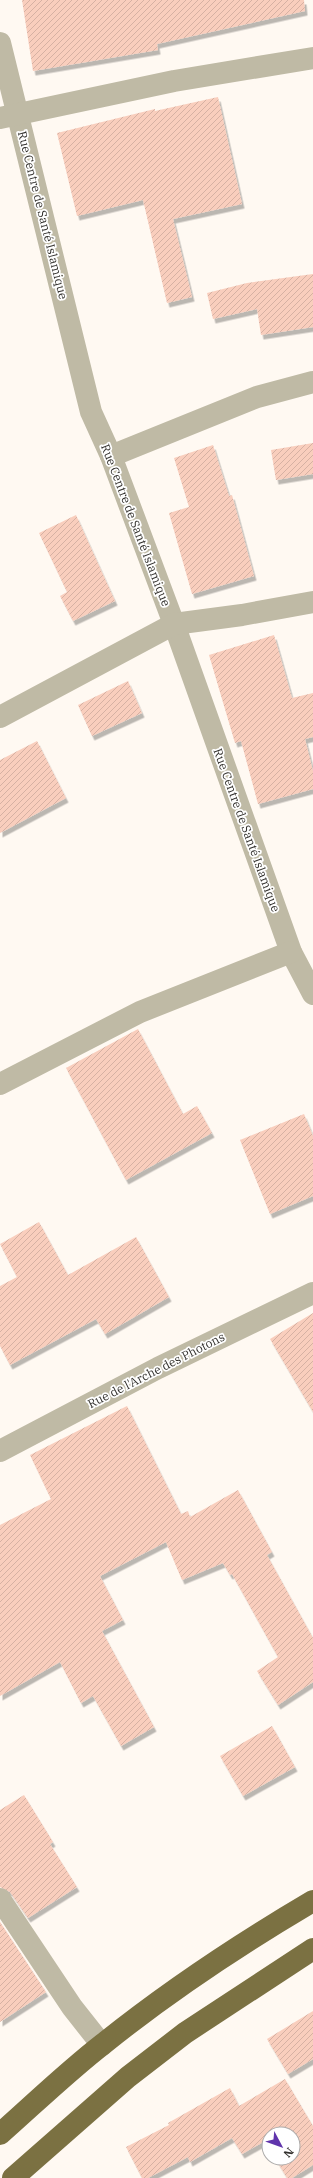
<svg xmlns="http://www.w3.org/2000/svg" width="313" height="2178" font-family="'IBM Plex Serif',serif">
  <defs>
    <pattern id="building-hatch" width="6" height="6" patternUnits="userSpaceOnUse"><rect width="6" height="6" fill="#f9cebd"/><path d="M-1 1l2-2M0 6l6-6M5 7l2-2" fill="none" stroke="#d6b1a3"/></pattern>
    <filter id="shadow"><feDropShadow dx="2.5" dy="4.5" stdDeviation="0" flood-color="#0004"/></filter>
  </defs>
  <rect width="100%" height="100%" fill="#fff9f2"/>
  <g fill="url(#building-hatch)" filter="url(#shadow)">
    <polygon points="22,0 304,0 305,11 157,44 158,50 33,71"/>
    <polygon points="218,97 242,204 173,219 192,297 167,303 143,200 77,216 57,133 155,109 155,111"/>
    <polygon points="313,274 313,327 261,335 257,309 213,319 207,293 247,283"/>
    <polygon points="313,443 313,474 276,480 271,450"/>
    <polygon points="213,445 229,496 232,495 254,576 192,594 169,513 189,507 174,458"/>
    <polygon points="76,515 115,601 73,621 60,596 67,592 39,533"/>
    <polygon points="274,635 292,698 313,693 313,737 305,739 313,771 313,789 258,804 241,741 235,743 209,655"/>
    <polygon points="128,681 142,713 92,736 78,705"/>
    <polygon points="37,741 66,798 0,833 0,760"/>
    <polygon points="138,1029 183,1114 197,1106 212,1133 126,1180 66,1068"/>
    <polygon points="304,1114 313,1136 313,1196 270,1214 240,1140"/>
    <polygon points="39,1222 68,1275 136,1237 169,1297 105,1334 96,1319 10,1365 0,1346 0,1286 17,1277 0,1244"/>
    <polygon points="313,1313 313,1412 270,1339"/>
    <polygon points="127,1406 181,1514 188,1511 190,1517 238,1490 272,1552 267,1555 313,1638 313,1682 278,1705 257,1671 278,1657 232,1574 230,1575 223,1563 182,1580 166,1542 100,1576 123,1620 102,1631 154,1727 121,1746 93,1696 81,1703 60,1662 0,1696 0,1525 51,1499 30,1455"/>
    <polygon points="272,1726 295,1767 243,1796 220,1756"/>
    <polygon points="24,1795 53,1842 50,1844 77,1887 28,1918 10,1892 0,1887 0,1810"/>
    <polygon points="0,1922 46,1992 0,2022"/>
    <polygon points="313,2011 313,2059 288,2074 267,2039"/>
    <polygon points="285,2079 313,2126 313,2165 292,2178 287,2178 275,2158 293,2158 293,2134 269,2134 269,2149 265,2141 242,2154 232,2138 190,2162 188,2157 148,2178 142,2178 126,2147 169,2125 168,2123 230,2088 239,2106"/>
  </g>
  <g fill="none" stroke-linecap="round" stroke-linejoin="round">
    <g stroke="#bfbaa5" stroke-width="22">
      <polyline points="0,43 91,412 111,456 174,624 291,952 313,994"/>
      <polyline points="0,118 174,81 313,58"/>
      <polyline points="111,456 257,397 313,382"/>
      <polyline points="0,717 174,624 242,615 313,602"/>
      <polyline points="0,1084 140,1012 291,952"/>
      <polyline points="0,1451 158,1368 313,1293"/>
      <polyline points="0,1899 72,2007 102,2045"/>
    </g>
    <g stroke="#7b7142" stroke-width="22">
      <path d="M0 2134C34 2104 67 2072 103 2044 169 1991 240 1944 313 1901"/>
      <polyline points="13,2178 128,2077 185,2033 313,1949"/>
    </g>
  </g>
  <g text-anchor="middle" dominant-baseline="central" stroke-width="3.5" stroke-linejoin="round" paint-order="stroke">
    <g font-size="12" fill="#32302d" stroke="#fff">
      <text transform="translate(43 215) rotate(76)">Rue Centre de Santé Islamique</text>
      <text transform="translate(136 525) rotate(69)">Rue Centre de Santé Islamique</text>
      <text transform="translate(247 830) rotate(70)">Rue Centre de Santé Islamique</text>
      <text transform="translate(156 1370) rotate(-27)">Rue de l'Arche des Photons</text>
    </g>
  </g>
  <g transform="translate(281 2146) rotate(131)"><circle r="19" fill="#ffffff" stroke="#adacab"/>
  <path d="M0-3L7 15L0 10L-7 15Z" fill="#6034ac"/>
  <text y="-6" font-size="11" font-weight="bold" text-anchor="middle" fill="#32302d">N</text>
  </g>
</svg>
